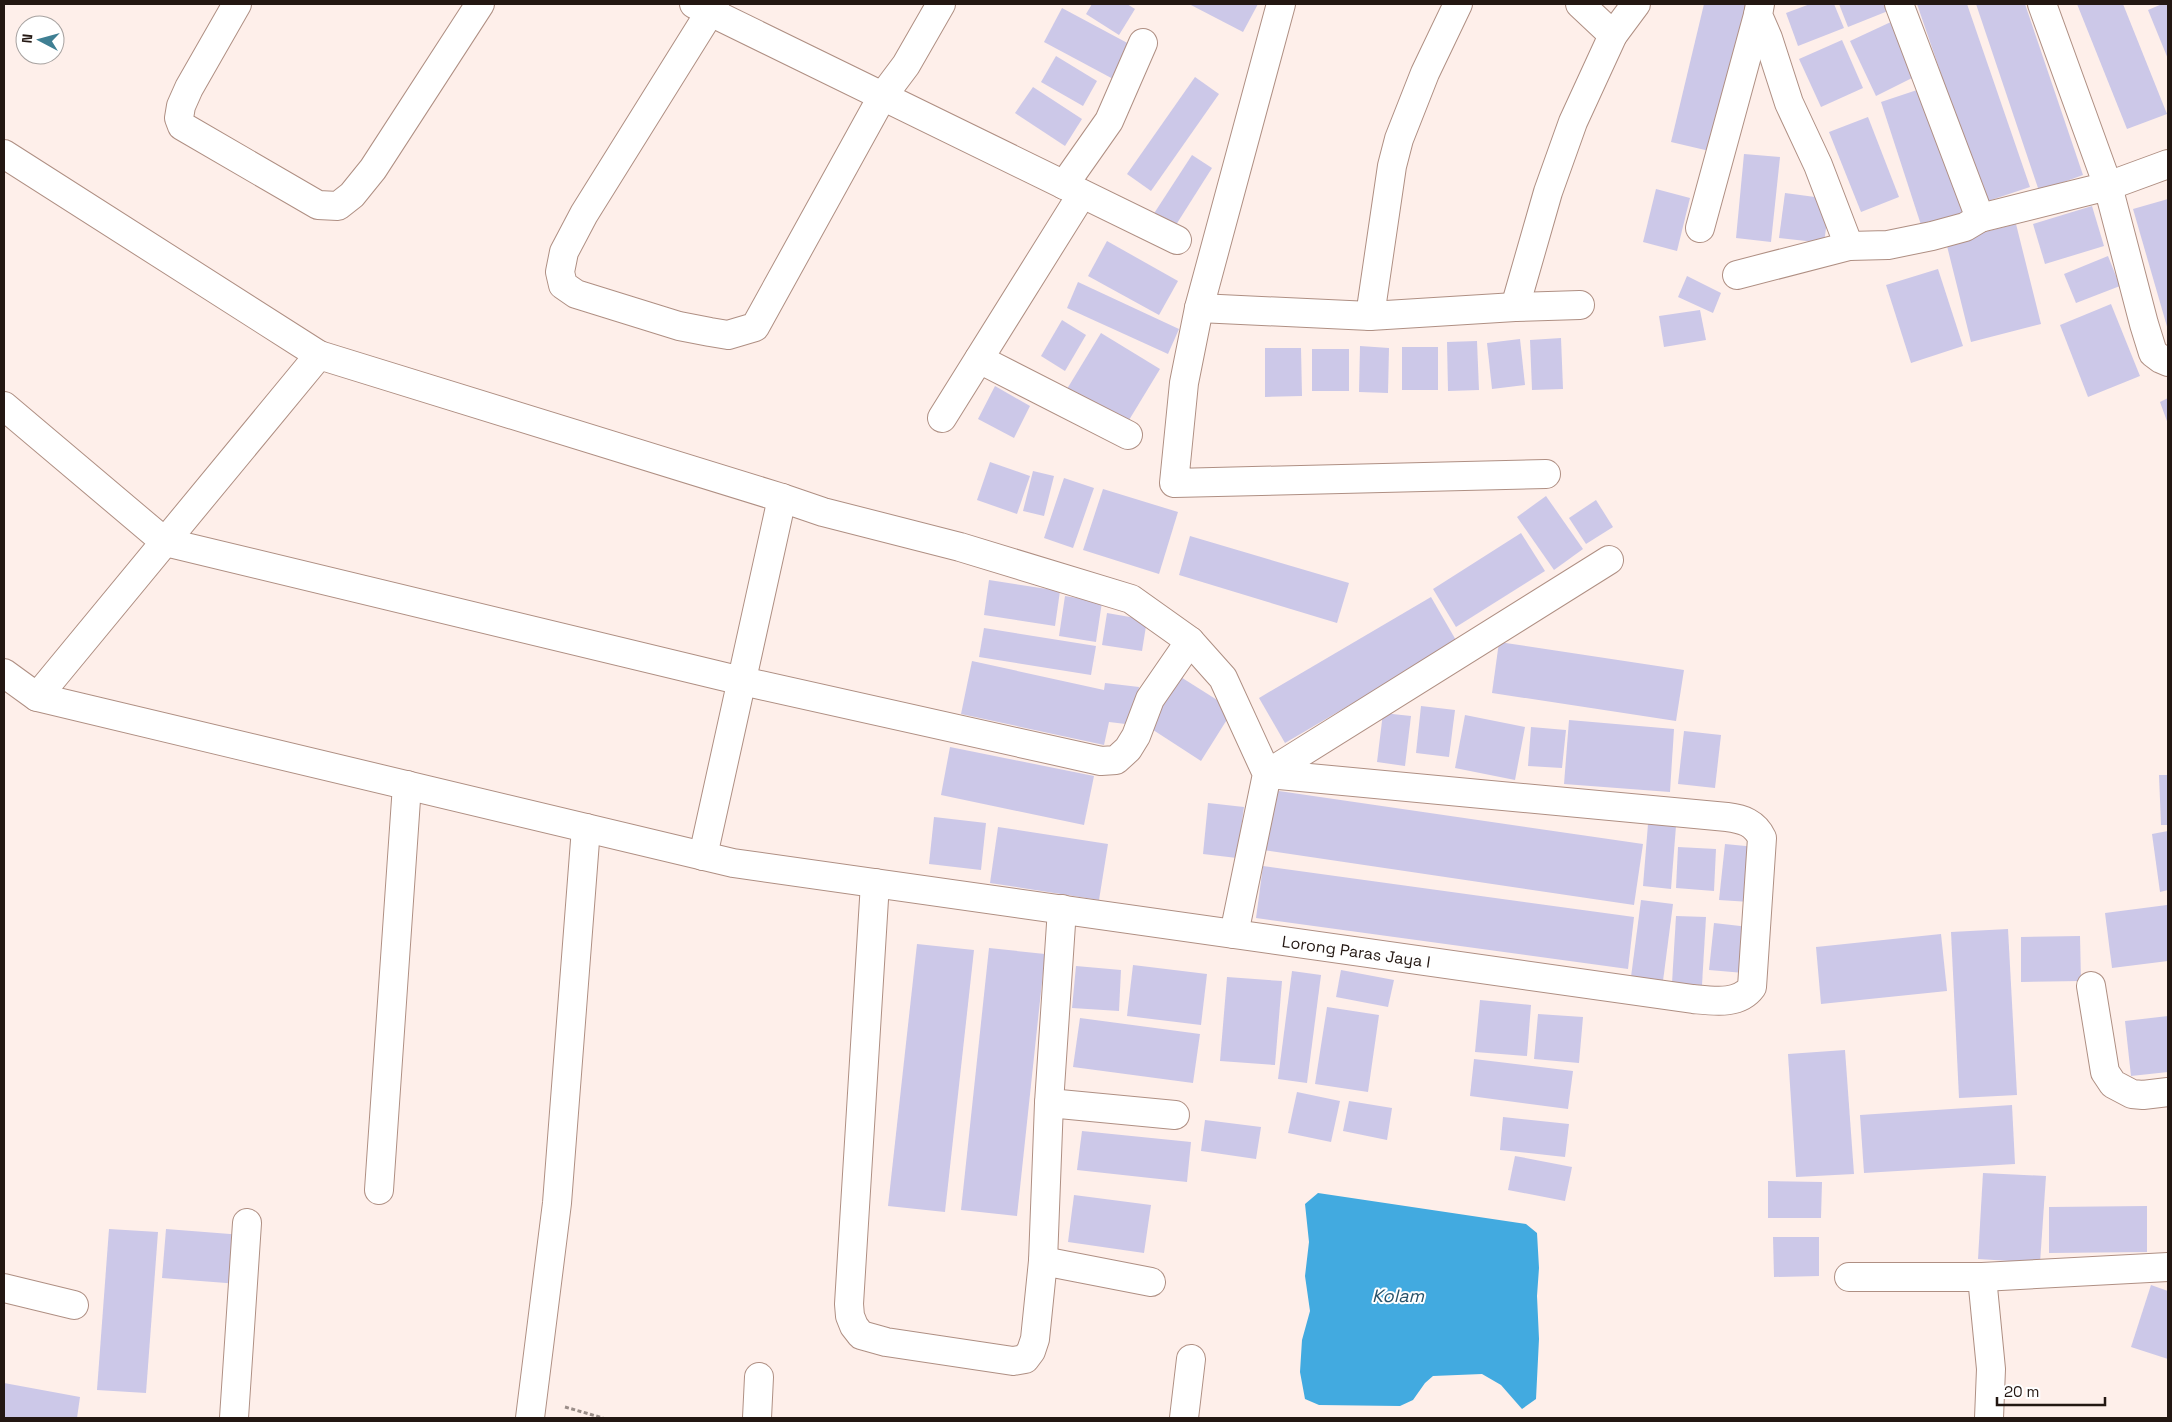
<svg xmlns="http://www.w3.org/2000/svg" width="2172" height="1422" font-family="'Space Grotesk',sans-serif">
  <rect width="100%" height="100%" fill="#feefea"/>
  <polygon fill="#42aae0" points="1318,1193 1526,1224 1537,1233 1539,1268 1537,1296 1539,1339 1536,1399 1522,1409 1501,1385 1482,1374 1433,1376 1425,1383 1413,1400 1400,1406 1319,1405 1305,1399 1300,1372 1302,1340 1310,1311 1305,1276 1309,1242 1305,1204"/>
  <g fill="#ccc8e8">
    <polygon points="1092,4 1127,4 1135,9 1119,35 1086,14"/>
    <polygon points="1189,4 1258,4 1243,32"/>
    <polygon points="1704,4 1754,4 1718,153 1671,142"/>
    <polygon points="1810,4 1834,4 1844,28 1798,46 1786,13"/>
    <polygon points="1839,4 1885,4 1888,11 1848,27"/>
    <polygon points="1917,4 1967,4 2030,187 1985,202"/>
    <polygon points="1976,4 2025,4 2083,175 2039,191"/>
    <polygon points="2077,4 2123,4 2167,114 2127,129"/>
    <polygon points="2162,4 2168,4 2168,59 2148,10"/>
    <polygon points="1062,8 1133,46 1115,80 1044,42"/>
    <polygon points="1893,21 1918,75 1876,96 1850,41"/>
    <polygon points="1842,40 1863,88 1821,107 1799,59"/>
    <polygon points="1056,56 1097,81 1083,106 1041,82"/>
    <polygon points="1195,77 1219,94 1151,191 1127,174"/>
    <polygon points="1033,87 1082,119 1065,146 1015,113"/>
    <polygon points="1926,87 1967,213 1922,228 1881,102"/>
    <polygon points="1868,117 1899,197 1861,212 1829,132"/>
    <polygon points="1744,154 1780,157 1771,242 1736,238"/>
    <polygon points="1192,155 1212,168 1174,228 1153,215"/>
    <polygon points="1656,189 1690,198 1677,251 1643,242"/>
    <polygon points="1785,193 1830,199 1824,243 1779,238"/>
    <polygon points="2168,199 2168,330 2133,209"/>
    <polygon points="2092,206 2104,246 2045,264 2033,224"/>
    <polygon points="2016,224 2041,324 1971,342 1946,242"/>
    <polygon points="1107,241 1178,281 1159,315 1088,276"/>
    <polygon points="2108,256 2120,286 2076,303 2064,274"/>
    <polygon points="1938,269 1963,346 1911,363 1886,285"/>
    <polygon points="1687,276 1721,293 1713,313 1678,297"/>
    <polygon points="1078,282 1179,329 1168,354 1067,308"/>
    <polygon points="2111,304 2140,376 2088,397 2060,325"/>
    <polygon points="1700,310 1706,340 1664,347 1659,316"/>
    <polygon points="1062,320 1086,335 1065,371 1041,356"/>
    <polygon points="1101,333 1160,369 1126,425 1067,389"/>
    <polygon points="1561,338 1563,389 1532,390 1530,340"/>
    <polygon points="1520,339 1525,385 1492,389 1487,343"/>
    <polygon points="1477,341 1479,390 1448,391 1447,342"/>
    <polygon points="1360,346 1389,348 1388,393 1359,392"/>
    <rect x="1402" y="347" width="36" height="43"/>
    <polygon points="1265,348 1301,348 1302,396 1265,397"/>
    <rect x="1312" y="349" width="37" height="42"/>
    <polygon points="995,386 1030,406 1014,438 978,419"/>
    <polygon points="2168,398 2168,424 2160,402"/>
    <polygon points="990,462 1030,476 1017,514 977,500"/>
    <polygon points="1033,471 1054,476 1044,516 1023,511"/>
    <polygon points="1064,478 1094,488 1073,548 1044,538"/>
    <polygon points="1103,489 1178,512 1159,574 1083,550"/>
    <polygon points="1546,496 1583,549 1554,570 1517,517"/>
    <polygon points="1596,500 1613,527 1586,544 1569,518"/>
    <polygon points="1521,533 1545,571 1456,627 1433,589"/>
    <polygon points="1190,536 1349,583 1337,623 1179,575"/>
    <polygon points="989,580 1060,591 1055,626 984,615"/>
    <polygon points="1065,596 1102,602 1096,642 1059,636"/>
    <polygon points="1431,597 1457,642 1285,743 1259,698"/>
    <polygon points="1107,613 1147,620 1142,651 1102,645"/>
    <polygon points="984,628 1096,646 1091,675 979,657"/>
    <polygon points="1499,642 1684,670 1676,721 1492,693"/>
    <polygon points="972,661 1104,690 1105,683 1139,687 1134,725 1109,722 1104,745 961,714"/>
    <polygon points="1176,674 1233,710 1201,761 1144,724"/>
    <polygon points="1421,706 1455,710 1449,757 1416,753"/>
    <polygon points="1383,713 1411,716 1405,766 1377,762"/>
    <polygon points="1465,715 1525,727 1515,780 1455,768"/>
    <polygon points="1569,720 1674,729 1670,792 1564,784"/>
    <polygon points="1531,727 1566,730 1562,768 1528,766"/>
    <polygon points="1684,731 1721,735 1715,788 1678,784"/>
    <polygon points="950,747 1094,776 1084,825 941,795"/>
    <polygon points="2159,775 2168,775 2168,825 2161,825"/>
    <polygon points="1272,790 1643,844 1634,905 1263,850"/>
    <polygon points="1208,803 1244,807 1237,858 1203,854"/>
    <polygon points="934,817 986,823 981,870 929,864"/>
    <polygon points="1648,824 1676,826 1671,889 1643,886"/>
    <polygon points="998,827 1108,844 1099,900 990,883"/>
    <polygon points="2168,831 2168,890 2160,892 2152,834"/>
    <polygon points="1725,844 1756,847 1750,902 1719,900"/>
    <polygon points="1678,847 1716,849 1714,891 1676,888"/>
    <polygon points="1263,866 1634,917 1628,969 1256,918"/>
    <polygon points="1641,900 1673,904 1663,981 1631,977"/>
    <polygon points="2167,905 2168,961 2112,968 2105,913"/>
    <polygon points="1676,916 1706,917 1702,985 1672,983"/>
    <polygon points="1714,923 1749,927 1744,973 1709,970"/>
    <polygon points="2008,929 2017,1095 1959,1098 1951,932"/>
    <polygon points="1941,934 1947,991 1821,1004 1816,947"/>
    <polygon points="2080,936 2081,981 2021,982 2021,937"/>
    <polygon points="917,944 974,950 945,1212 888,1206"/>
    <polygon points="989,948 1045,954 1017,1216 961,1210"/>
    <polygon points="1133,965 1207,974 1201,1025 1127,1016"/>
    <polygon points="1076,966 1121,970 1119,1011 1072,1008"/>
    <polygon points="1341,970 1394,980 1388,1007 1336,997"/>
    <polygon points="1292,971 1321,975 1307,1083 1278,1079"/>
    <polygon points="1227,977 1282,981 1275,1065 1220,1061"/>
    <polygon points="1480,1000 1531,1005 1527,1056 1475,1052"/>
    <polygon points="1327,1007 1379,1015 1368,1092 1315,1084"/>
    <polygon points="1538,1014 1583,1017 1579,1063 1534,1059"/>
    <polygon points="2168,1016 2168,1072 2131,1076 2125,1021"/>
    <polygon points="1080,1018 1200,1034 1193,1083 1073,1067"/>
    <polygon points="1845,1050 1854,1174 1796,1177 1788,1054"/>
    <polygon points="1474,1059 1573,1071 1568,1109 1470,1096"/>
    <polygon points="1297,1092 1340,1101 1331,1142 1288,1133"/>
    <polygon points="1349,1101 1392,1108 1387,1140 1343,1131"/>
    <polygon points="2012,1105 2015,1164 1864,1173 1860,1115"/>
    <polygon points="1503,1117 1569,1124 1565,1157 1500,1150"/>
    <polygon points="1205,1120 1261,1127 1256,1159 1201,1151"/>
    <polygon points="1082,1131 1191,1142 1187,1182 1077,1170"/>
    <polygon points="1515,1156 1572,1167 1565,1201 1508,1190"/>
    <polygon points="1983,1173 2046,1176 2040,1263 1978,1259"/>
    <polygon points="1768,1181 1822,1182 1821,1218 1768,1218"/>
    <polygon points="1074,1195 1151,1205 1144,1253 1068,1242"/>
    <polygon points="2147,1206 2147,1252 2049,1253 2049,1207"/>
    <polygon points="109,1229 158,1232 146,1393 97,1390"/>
    <polygon points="166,1229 243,1235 239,1284 162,1278"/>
    <polygon points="1773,1237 1819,1237 1819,1276 1774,1277"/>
    <polygon points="2151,1285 2168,1291 2168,1359 2131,1347"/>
    <polygon points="4,1383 80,1397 77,1418 4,1418"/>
  </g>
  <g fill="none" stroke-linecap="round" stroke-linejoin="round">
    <defs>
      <g id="minor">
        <polyline points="237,4 189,88 181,106 179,118 182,126 318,205 338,206 352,195 373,169 480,4"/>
        <polyline points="694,4 1177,240"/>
        <polyline points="715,4 584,214 564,252 560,272 563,285 576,294 679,326 710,332 728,335 755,327 882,97 906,65 941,4"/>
        <polyline points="1281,4 1199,308 1184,383 1174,483 1546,474"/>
        <polyline points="1580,4 1613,35"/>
        <polyline points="1760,4 1758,15 1768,38 1789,103 1818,165 1849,246"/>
        <polyline points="1899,4 1980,218 2108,186 2144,324 2153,353 2161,359 2168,362"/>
        <polyline points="2042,4 2108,186 2168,164"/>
        <polyline points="4,154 319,355"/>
        <polyline points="1064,185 1109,121 1143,43"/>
        <polyline points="1700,228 1758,15"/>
        <polyline points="1737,275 1849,246 1888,245 1932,236 1965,227 1980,218"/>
        <polyline points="1515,307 1548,192 1573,122 1613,35 1636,4"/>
        <polyline points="1199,308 1370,316 1392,166 1399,139 1425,73 1458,4"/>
        <polyline points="1370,316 1515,307 1580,305"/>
        <polyline points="979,359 1128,435"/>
        <polyline points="4,406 165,542 742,681 1101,761 1116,760 1128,749 1136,736 1150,699 1190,641"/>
        <polyline points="942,418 1082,194"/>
        <polyline points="4,673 37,697 319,355 782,498 823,512 960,547 1131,599 1190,641 1223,678 1267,774 1234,934"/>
        <path id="s1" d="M37 697 733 863 1693 999C1714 1001 1739 1005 1752 987L1762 838C1755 823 1743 819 1727 817L1267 774"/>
        <polyline points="1267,774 1609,560"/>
        <polyline points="703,856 782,498"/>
        <polyline points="875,883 849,1304 850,1316 854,1326 861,1335 886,1342 1013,1361 1025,1359 1031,1351 1035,1339 1043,1261 1151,1282"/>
        <polyline points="2091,986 2105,1072 2113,1084 2132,1094 2143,1095 2168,1092"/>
        <polyline points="1049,1103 1175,1115"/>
        <polyline points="379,1190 407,785"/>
        <polyline points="1043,1261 1049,1103 1062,909"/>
        <polyline points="1849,1277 1982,1277 1991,1369 1989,1418"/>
        <polyline points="1982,1277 2168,1267"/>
        <polyline points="4,1288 74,1305"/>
        <polyline points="234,1418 247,1223"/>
        <polyline points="530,1418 557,1203 586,828"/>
        <polyline points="757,1418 759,1377"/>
        <polyline points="1184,1418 1191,1359"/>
      </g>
    </defs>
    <use href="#minor" stroke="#af8f83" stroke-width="30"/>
    <polyline stroke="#9a8d88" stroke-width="3" stroke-dasharray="4 2.5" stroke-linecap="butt" points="565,1407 603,1418"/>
    <use href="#minor" stroke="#fff" stroke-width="28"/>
  </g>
  <g text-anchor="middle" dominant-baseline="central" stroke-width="4" stroke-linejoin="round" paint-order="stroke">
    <g font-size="16" fill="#231712" stroke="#fff">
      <text stroke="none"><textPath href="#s1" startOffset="1345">Lorong Paras Jaya I</textPath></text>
    </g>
    <g font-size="18" font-style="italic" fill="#28526a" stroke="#fff">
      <text x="1398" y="1295">Kolam</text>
    </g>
  </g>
  <rect width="2172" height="1422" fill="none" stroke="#231712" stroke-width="10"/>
  <g transform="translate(40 40) rotate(276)"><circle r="24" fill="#ffffff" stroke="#a7a2a0"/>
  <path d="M0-4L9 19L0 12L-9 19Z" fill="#3f7f93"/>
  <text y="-8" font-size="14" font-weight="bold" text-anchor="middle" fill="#231712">N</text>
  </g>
  <path d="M1997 1397v8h108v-8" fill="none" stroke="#231712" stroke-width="2.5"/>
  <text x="2004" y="1397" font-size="15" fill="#231712" stroke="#ffffff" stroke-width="4" paint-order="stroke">20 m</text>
</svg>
